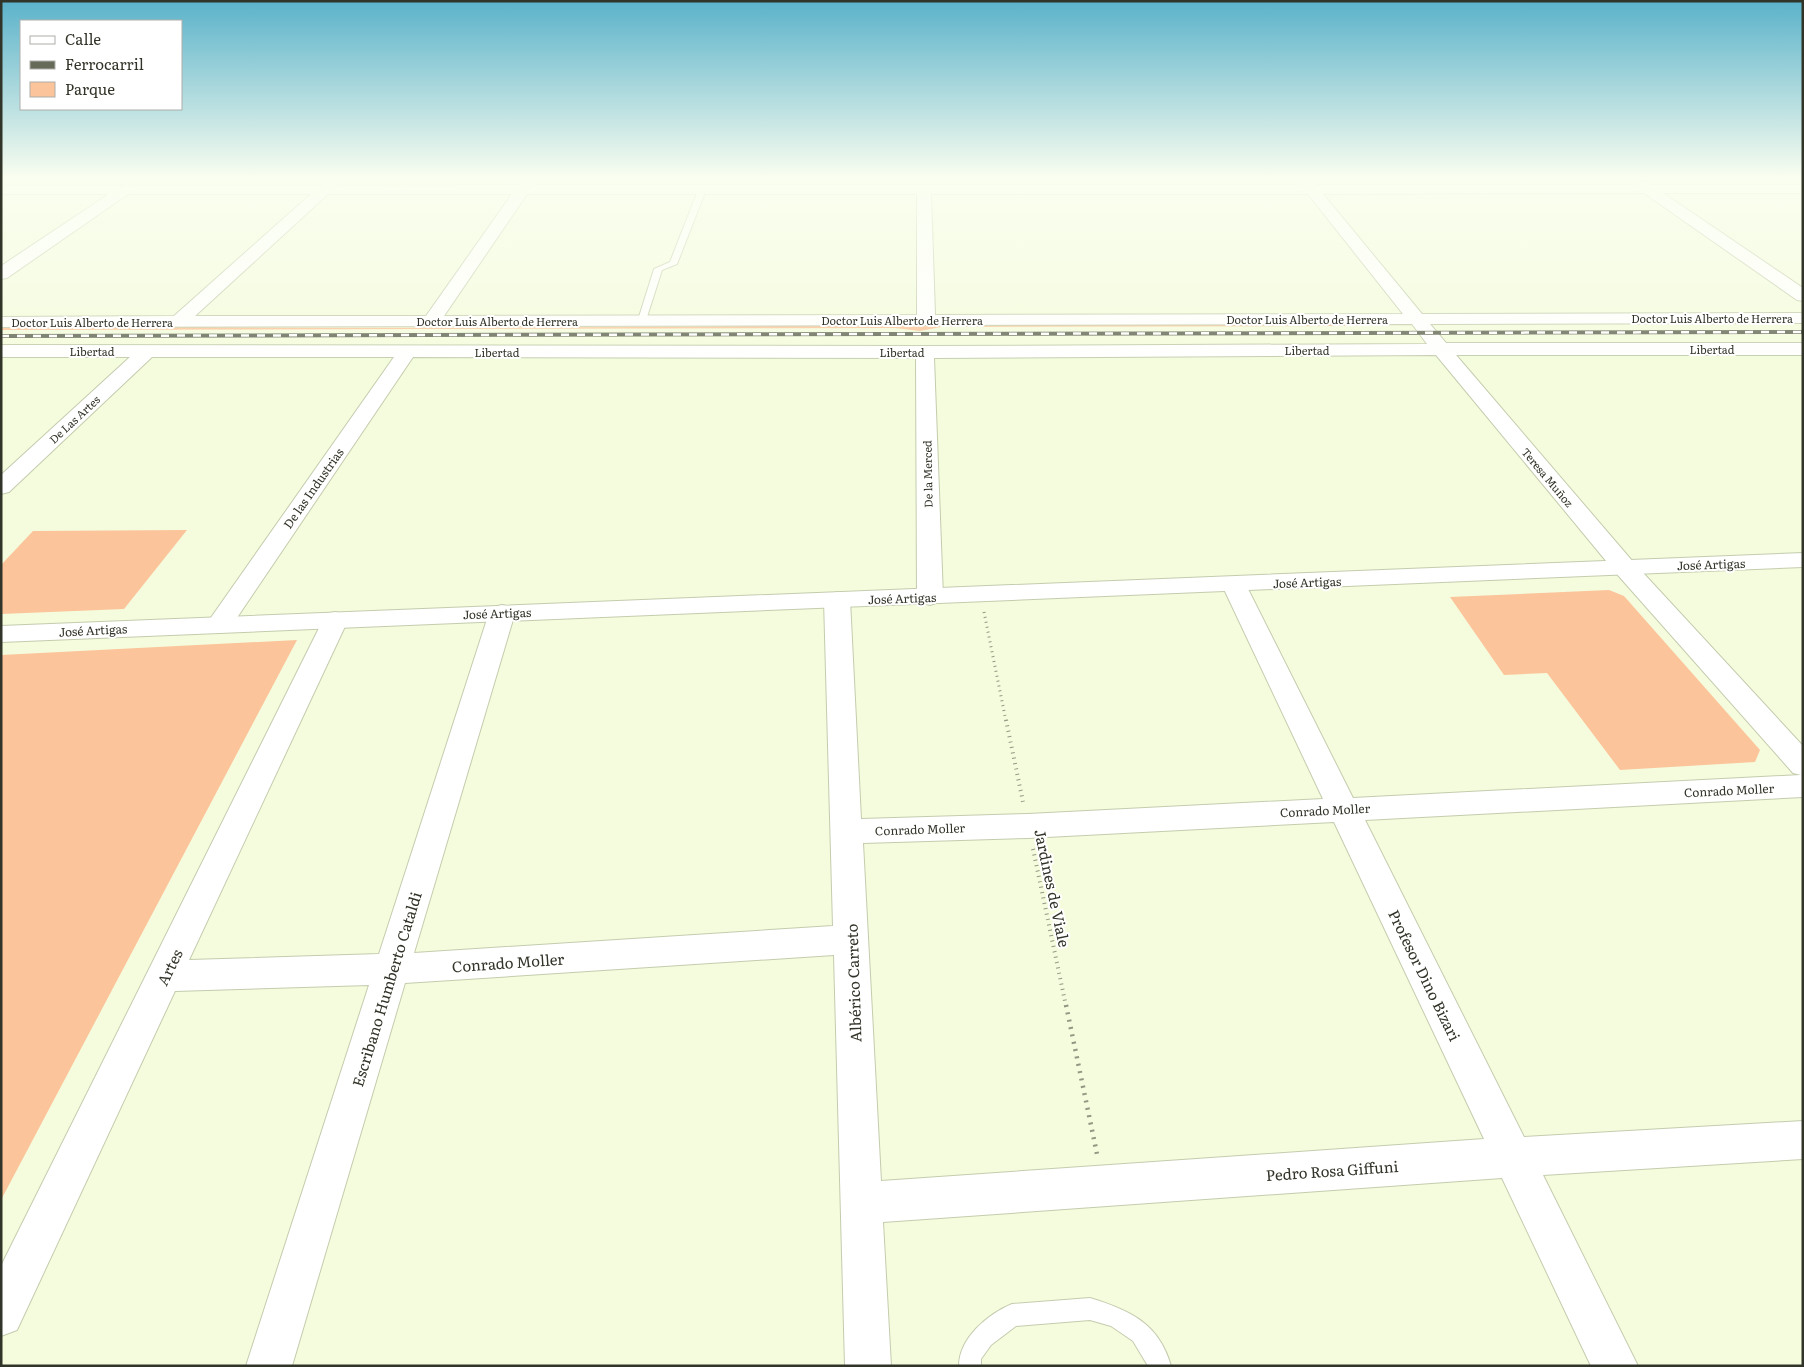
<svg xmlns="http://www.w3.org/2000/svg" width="1804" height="1367" font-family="Literata,serif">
  <rect width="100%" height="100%" fill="#f4fcdd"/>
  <g fill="#fcc49a">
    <path d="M1369 320 1374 324 1352 326 941 327 920 331 895 328 1 330V325C457 332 913 324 1369 320Z"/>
    <polygon points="187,530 124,609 1,614 1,565 33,531"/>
    <polygon points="1609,590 1624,596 1760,750 1755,762 1620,770 1547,673 1504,675 1450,597"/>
    <polygon points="297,640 1,1200 1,655"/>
  </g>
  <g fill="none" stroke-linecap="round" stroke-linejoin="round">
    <defs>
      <g id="service">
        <polygon points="699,188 706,190 677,264 662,270 646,320 645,322 639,322 638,320 654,269 670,262"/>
        <path d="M1090 1298C1129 1310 1159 1323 1171 1366H1148L1133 1341 1111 1326 1090 1320 1016 1326 991 1345 981 1359V1366H959C959 1338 988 1314 1012 1304Z"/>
      </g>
      <path id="minor" d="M331 179 337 180 339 183 337 186 518 185 523 179H537L533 185H1302L1299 179H1312L1316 185H1637L1643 182 1651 185H1803V193H1663L1803 288V301L1797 300 1644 193 1323 194 1422 314 1803 313V323L1430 324 1446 343H1803V355H1456L1634 563 1803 746V797L1365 820 1524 1137 1803 1121V1159L1543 1175 1638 1366H1591L1502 1178 883 1222 891 1366H845L834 955 405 983 292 1366H246L369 985 175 991 17 1330 1 1336V1266L326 614 335 612 344 614 348 620 189 960 379 954 489 613 493 607 502 605 511 607 515 613 414 953 833 926 824 600 828 595 837 592 846 595 850 600 861 819 1028 814 1323 799 1222 585 1225 580 1234 577 1243 580 1246 585 1353 798 1801 775 1793 773 1616 573 1436 355 934 358 943 597 939 602 930 605 921 602 917 597 916 358 413 357 228 631 219 633 210 631 206 625 210 619 394 357H152L9 492 1 494V475L130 357H1V345L925 346 1427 344 1412 324 1 327V317L174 316 311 194H128L7 278 1 279V266L109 194H1V186H122L128 184 133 186H321ZM328 194H512L426 316H195ZM527 194H917V315L444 316ZM931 194H1308L1403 314 935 315ZM1334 822 1484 1139 881 1181 863 843 1028 838Z"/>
      <polygon id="tertiary" points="1803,553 1803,567 1,642 1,626"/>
    </defs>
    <use href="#service" stroke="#c4ccae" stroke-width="2"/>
    <use href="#minor" stroke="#c4ccae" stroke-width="2"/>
    <use href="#tertiary" stroke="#c4ccae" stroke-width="2"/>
    <polyline stroke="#939883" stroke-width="3" stroke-dasharray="1 4" stroke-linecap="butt" points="984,612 1006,721"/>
    <g stroke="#939883" stroke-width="4" stroke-dasharray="1 4.5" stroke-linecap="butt">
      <polyline points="1006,720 1023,802"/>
      <polyline points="1033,849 1066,1006"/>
    </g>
    <polyline stroke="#939883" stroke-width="4.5" stroke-dasharray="2 5.5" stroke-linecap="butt" points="1066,1005 1097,1154"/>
    <use href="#service" fill="#fff" fill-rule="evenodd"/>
    <use href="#minor" fill="#fff" fill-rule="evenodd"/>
    <use href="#tertiary" fill="#fff" fill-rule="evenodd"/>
    <defs>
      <polyline id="rail" points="1,336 1803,332"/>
    </defs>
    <use href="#rail" stroke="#666a59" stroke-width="4"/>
    <use href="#rail" stroke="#fff" stroke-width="2.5" stroke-dasharray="8" stroke-linecap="butt"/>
  </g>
  <linearGradient id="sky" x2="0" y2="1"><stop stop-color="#5ab2ca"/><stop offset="0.48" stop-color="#fafef0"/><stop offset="1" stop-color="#fafef0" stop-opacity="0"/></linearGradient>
  <rect width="1804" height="370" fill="url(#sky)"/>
  <g text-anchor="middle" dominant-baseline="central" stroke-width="4" stroke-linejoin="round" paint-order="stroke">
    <g font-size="11" fill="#313428" stroke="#fff">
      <text x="1712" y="318">Doctor Luis Alberto de Herrera</text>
      <text x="1307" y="319">Doctor Luis Alberto de Herrera</text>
      <text x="902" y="320">Doctor Luis Alberto de Herrera</text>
      <text x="497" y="321">Doctor Luis Alberto de Herrera</text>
      <text x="92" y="322">Doctor Luis Alberto de Herrera</text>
      <text x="1712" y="349">Libertad</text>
      <text x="1307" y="350">Libertad</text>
      <text x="92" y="351">Libertad</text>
      <text x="497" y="352">Libertad</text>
      <text x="902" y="352">Libertad</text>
      <text transform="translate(74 419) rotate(-43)">De Las Artes</text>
      <text transform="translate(927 474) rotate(-91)">De la Merced</text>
      <text transform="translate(1548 477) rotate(50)">Teresa Muñoz</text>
    </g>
    <g font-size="12" fill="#313428" stroke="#fff">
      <text transform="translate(313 488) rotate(-55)">De las Industrias</text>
      <text transform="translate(1711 564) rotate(-2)">José Artigas</text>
      <text transform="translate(1307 582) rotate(-2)">José Artigas</text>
      <text transform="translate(902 598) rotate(-2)">José Artigas</text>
      <text transform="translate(497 613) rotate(-2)">José Artigas</text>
      <text transform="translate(93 630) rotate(-3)">José Artigas</text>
      <text transform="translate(1729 790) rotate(-3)">Conrado Moller</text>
      <text transform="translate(1325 810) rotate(-3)">Conrado Moller</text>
      <text transform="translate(920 829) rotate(-2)">Conrado Moller</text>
    </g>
    <g font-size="15" fill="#313428" stroke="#fff">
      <text transform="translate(1053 888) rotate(78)">Jardines de Viale</text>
      <text transform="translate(508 962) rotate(-4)">Conrado Moller</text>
      <text transform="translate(169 967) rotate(-64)">Artes</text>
      <text transform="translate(1425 975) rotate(64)">Profesor Dino Bizari</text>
      <text transform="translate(853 983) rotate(-92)">Albérico Carreto</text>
      <text transform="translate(386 989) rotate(-73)">Escribano Humberto Cataldi</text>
      <text transform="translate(1332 1170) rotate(-4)">Pedro Rosa Giffuni</text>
    </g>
  </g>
  <rect width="1804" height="1367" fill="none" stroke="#313428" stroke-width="5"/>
  <rect x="20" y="20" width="162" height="90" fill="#ffffff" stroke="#adaea9"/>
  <rect x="30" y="36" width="25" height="8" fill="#ffffff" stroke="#adaea9"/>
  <text x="65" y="45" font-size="15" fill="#313428">Calle</text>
  <rect x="30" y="61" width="25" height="8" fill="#666a59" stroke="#adaea9"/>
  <text x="65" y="70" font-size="15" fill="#313428">Ferrocarril</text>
  <rect x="30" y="82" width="25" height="15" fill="#fcc49a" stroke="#adaea9"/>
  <text x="65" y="95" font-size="15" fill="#313428">Parque</text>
</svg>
